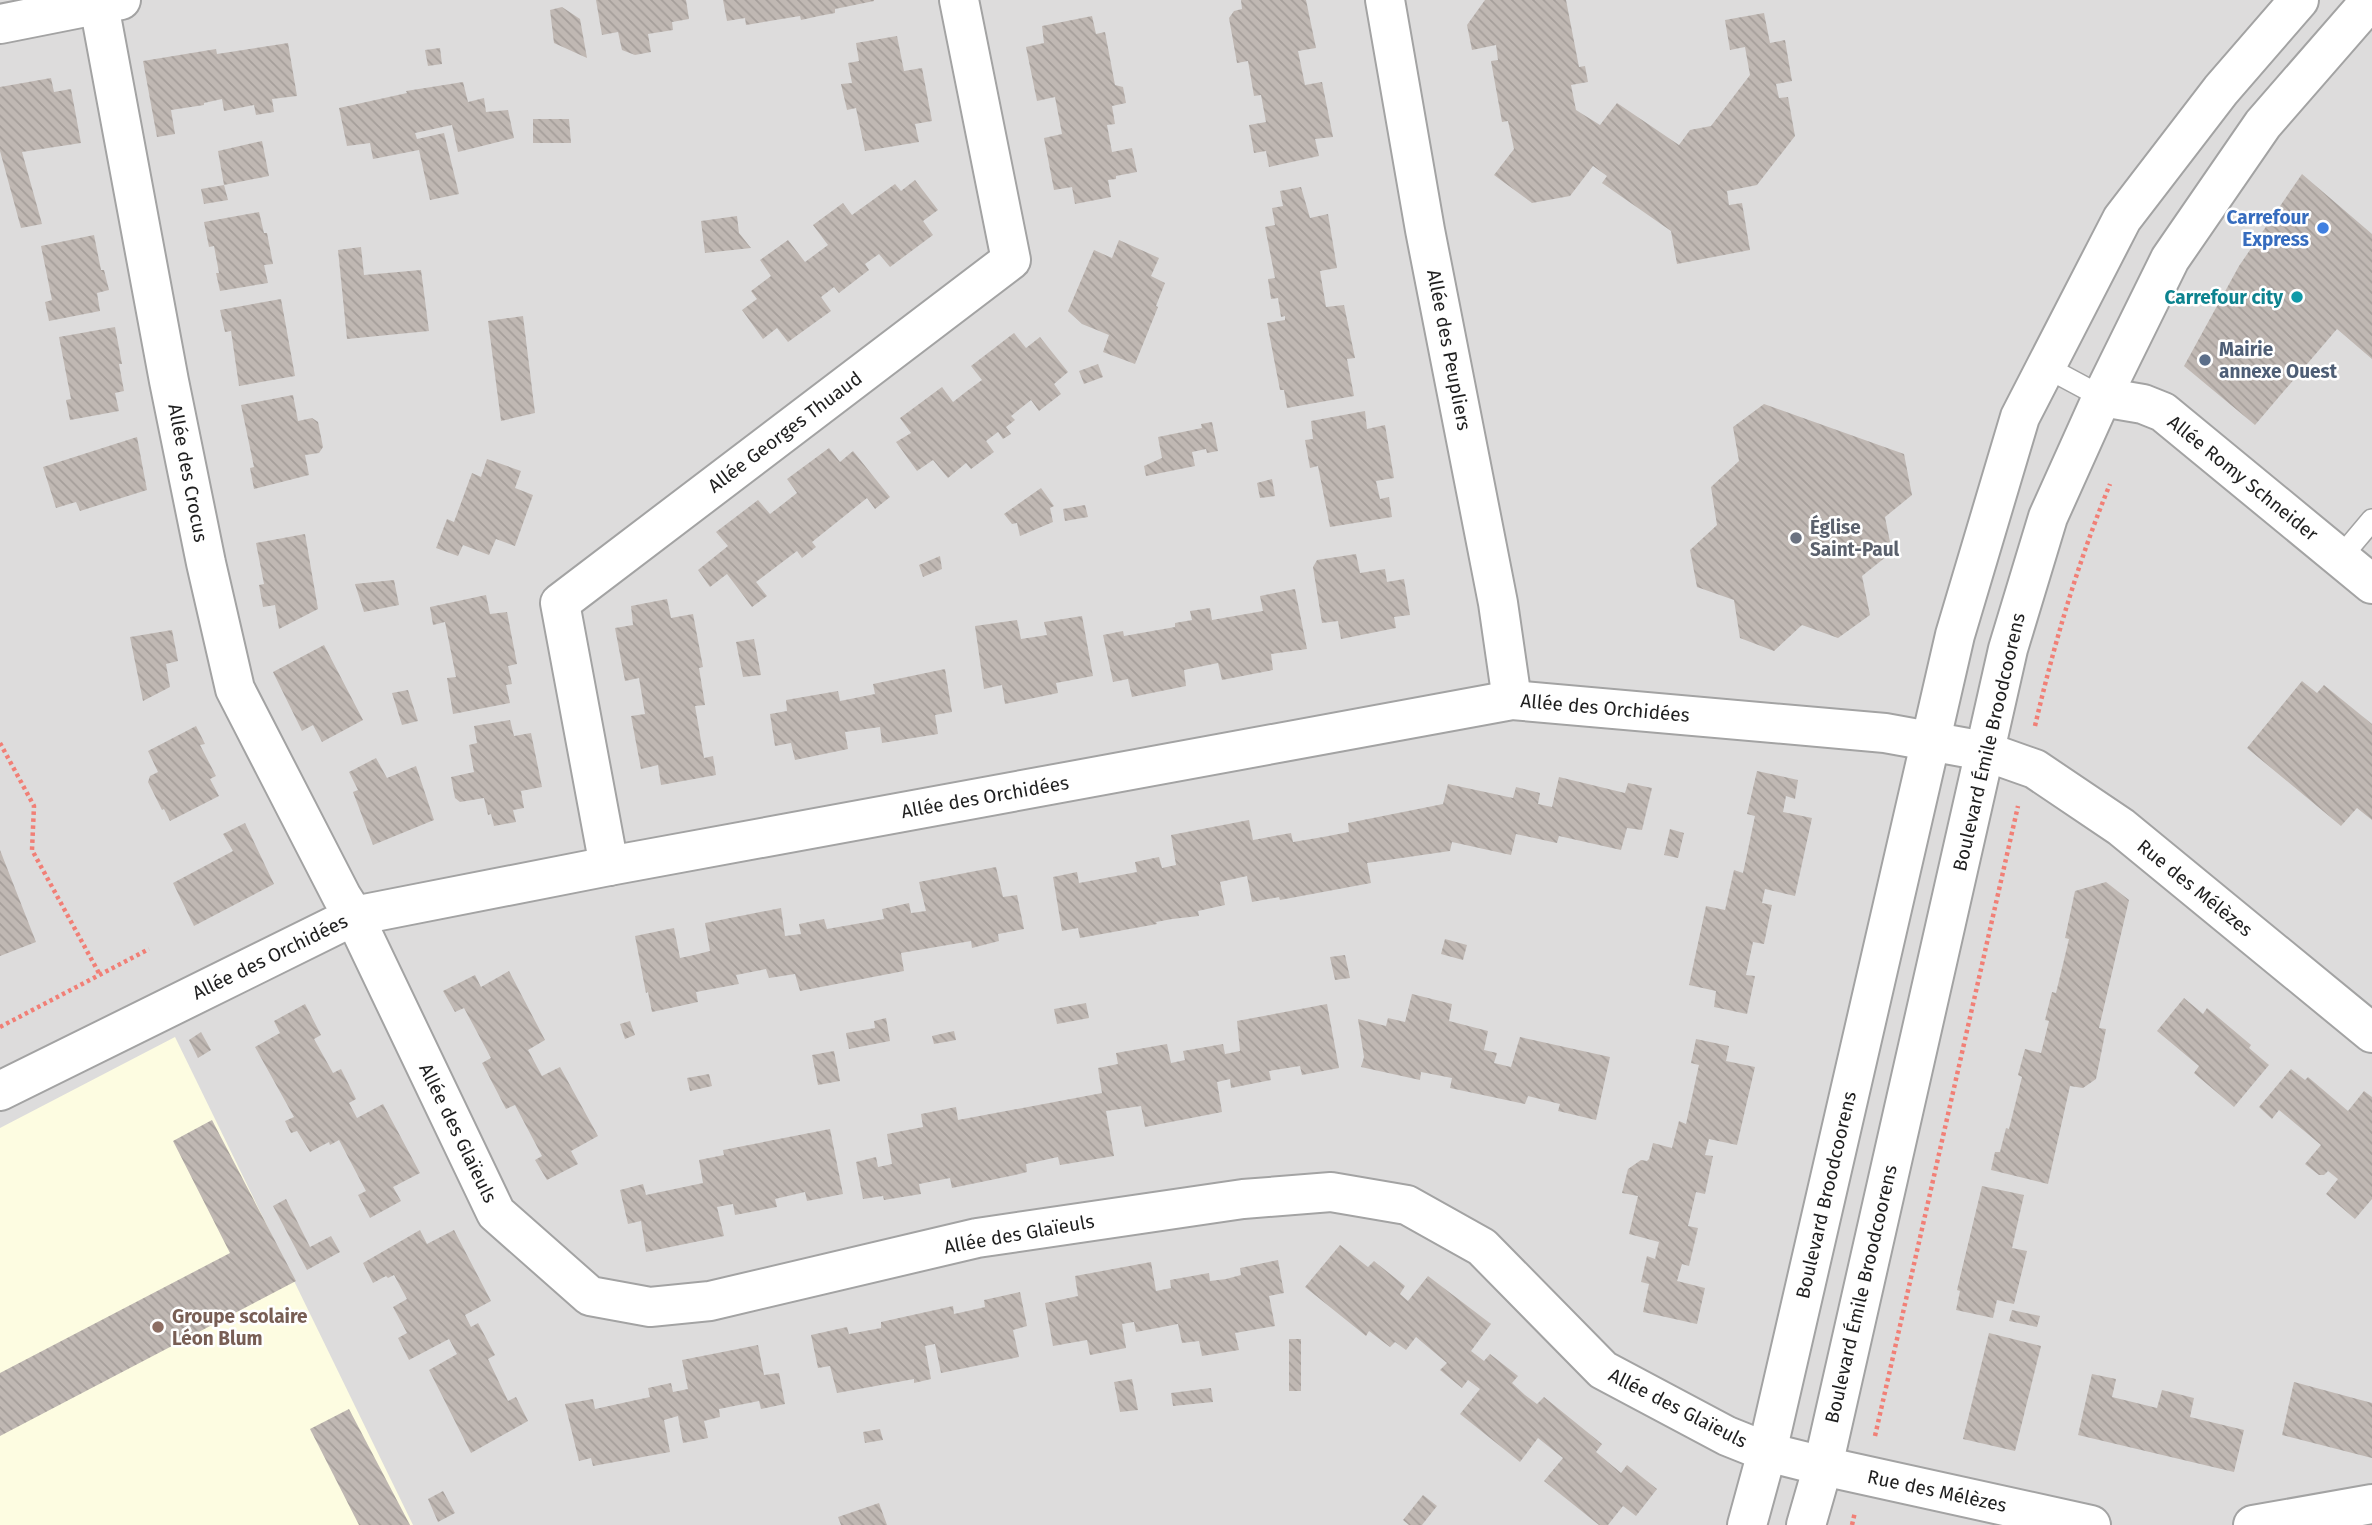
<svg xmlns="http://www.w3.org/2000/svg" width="2372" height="1525" font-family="'Fira Sans',sans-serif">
  <defs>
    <pattern id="building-back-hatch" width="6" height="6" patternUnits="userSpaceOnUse" patternTransform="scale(1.75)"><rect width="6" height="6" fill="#c0b8b3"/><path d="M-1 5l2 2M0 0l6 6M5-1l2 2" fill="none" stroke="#a59e9a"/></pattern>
  </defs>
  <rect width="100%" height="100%" fill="#efece6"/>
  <rect fill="#dddcdc" x="0" y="0" width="2372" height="1525"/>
  <polygon fill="#fdfce1" points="175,1037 413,1525 0,1525 0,1128"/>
  <g fill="url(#building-back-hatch)">
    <polygon points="596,0 686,0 689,19 672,22 673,30 648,34 651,52 635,55 622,50 618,32 602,35"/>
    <polygon points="723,0 874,0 874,1 835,9 835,13 819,16 801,20 800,16 746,25 745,18 727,21"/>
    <polygon points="1241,0 1306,0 1316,48 1298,51 1305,85 1322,82 1333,137 1315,139 1319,156 1269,167 1266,151 1254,153 1249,125 1266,122 1261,95 1254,96 1248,61 1237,63 1229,18 1234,11 1242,9"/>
    <polygon points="1485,0 1566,0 1579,67 1585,66 1588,82 1571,85 1576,110 1600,125 1617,103 1679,145 1690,130 1711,126 1750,75 1745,47 1730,50 1725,20 1764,13 1770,43 1785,40 1792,81 1776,84 1779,98 1788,97 1795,136 1757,185 1727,191 1729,205 1742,203 1750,250 1677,264 1671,231 1602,183 1607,176 1593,166 1570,196 1532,203 1494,175 1514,149 1508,121 1502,122 1491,61 1498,60 1496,45 1472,50 1467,25"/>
    <polygon points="562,7 580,19 587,58 554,43 550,10"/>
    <polygon points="1092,16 1096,34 1105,32 1115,85 1123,87 1126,103 1112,106 1115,124 1107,125 1112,152 1132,148 1137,172 1116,176 1116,179 1108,180 1111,197 1075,204 1072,187 1054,190 1044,138 1062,134 1055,97 1037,101 1026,47 1044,43 1042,26"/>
    <polygon points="897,36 904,71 922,68 932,121 915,124 919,142 865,151 856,108 847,110 841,84 852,83 848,63 859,61 856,43"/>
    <polygon points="288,43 297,96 272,99 274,112 256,115 254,105 224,111 222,99 204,103 204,105 171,110 175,134 157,137 143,61 216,49 217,54"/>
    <polygon points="440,48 442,64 428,66 425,50"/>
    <polygon points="51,78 54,92 71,89 81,143 22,152 42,224 21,228 0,151 0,87"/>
    <polygon points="463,82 468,102 484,98 486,112 508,110 514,138 458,152 452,125 415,133 417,139 444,133 459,194 430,200 419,150 373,159 370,143 347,146 339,108 407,93 406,91"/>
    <polygon points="533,119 569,119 571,143 533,143"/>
    <polygon points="262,141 269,176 224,185 218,151"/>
    <polygon points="2302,174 2372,234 2372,359 2337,329 2255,425 2184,366 2239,266"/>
    <polygon points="915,180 938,210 923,221 933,235 890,267 879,254 865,264 869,270 839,293 834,287 821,297 831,311 788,342 777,328 763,339 742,310 757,299 751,291 771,276 760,260 788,240 805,262 828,245 813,225 843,203 852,215 895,184 901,191"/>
    <polygon points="224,185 228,200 204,204 201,189"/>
    <polygon points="1301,187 1310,218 1328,214 1337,268 1320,271 1326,307 1344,305 1355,358 1347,359 1354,396 1287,408 1284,390 1280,390 1267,323 1285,320 1285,316 1281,317 1278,298 1271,299 1268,279 1275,278 1265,227 1275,225 1272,208 1283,206 1280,191"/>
    <polygon points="259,212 264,233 267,233 273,264 264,265 268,283 220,291 216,273 219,273 214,246 209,247 204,222"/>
    <polygon points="737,216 739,233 751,248 705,253 701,221"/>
    <polygon points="94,235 101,270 104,270 109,290 97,293 100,311 49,321 45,302 52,300 41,246"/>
    <polygon points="1119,240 1159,258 1151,276 1165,283 1156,306 1158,307 1135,364 1103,352 1109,335 1082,324 1068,311 1094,250 1112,258"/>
    <polygon points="361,247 364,275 421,270 429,331 347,339 338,250"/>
    <polygon points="281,299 295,376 239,386 231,331 225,332 220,310"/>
    <polygon points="523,316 535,413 501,421 488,321"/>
    <polygon points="115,327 122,364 119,364 124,391 115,393 119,411 70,420 66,400 71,399 59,337"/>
    <polygon points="1014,333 1026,348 1040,337 1068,372 1054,384 1061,394 1039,411 1031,400 1011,416 1015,420 1006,427 1011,434 1003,439 998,432 986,441 994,452 971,469 966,463 948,478 933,460 917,471 896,442 911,433 900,418 942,387 953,402 967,391 982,380 971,366"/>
    <polygon points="1098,364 1103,377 1084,384 1079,371"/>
    <polygon points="293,395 298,421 312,418 318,422 323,447 319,453 305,455 309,475 254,489 250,468 254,467 241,405"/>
    <polygon points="1764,404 1904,454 1912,495 1885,517 1892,552 1862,576 1870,615 1838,638 1802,625 1774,651 1740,638 1734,600 1697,587 1690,550 1717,525 1711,487 1739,461 1733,427"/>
    <polygon points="1365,411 1367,429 1385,425 1394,478 1376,481 1380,499 1389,497 1392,517 1330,527 1318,466 1310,468 1305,440 1313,439 1311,421"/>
    <polygon points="1212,422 1218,451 1207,453 1206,449 1192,452 1195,466 1146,476 1144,466 1162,458 1158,437 1202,428 1201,424"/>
    <polygon points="137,437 147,490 80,511 76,502 56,508 43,467"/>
    <polygon points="829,448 840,462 853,451 890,497 875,509 867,498 812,542 816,547 802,558 797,551 756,582 767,596 752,607 727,574 710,587 698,570 728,546 716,532 758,500 770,514 783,504 797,493 787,479"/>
    <polygon points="487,459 521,471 515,488 533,495 515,546 496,539 489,555 463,545 458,556 436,548 447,519 454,522 472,473 481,477"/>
    <polygon points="1272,479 1275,496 1260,498 1257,483"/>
    <polygon points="1041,488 1054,506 1050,508 1053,522 1020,536 1017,523 1012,524 1004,514"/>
    <polygon points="1085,505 1088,517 1065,521 1063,509"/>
    <polygon points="305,534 318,609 279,629 275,605 263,607 259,585 264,584 256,543"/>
    <polygon points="1356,554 1360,573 1385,569 1387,582 1404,579 1410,615 1394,617 1396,628 1341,639 1338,621 1322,623 1313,567 1317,560"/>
    <polygon points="940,556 942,569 923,577 919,565"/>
    <polygon points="394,580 399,605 364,612 355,584"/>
    <polygon points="1295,589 1307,649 1271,654 1273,670 1222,680 1218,663 1184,670 1186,686 1132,697 1128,679 1113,682 1103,635 1123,631 1124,636 1175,627 1175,623 1192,620 1190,611 1210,608 1212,620 1263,611 1260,596"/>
    <polygon points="486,595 490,614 507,612 517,664 508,666 512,684 506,685 510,703 453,714 447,678 456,677 445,622 433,625 430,607"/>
    <polygon points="667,599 671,618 693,614 703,667 699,668 705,705 695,706 704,758 713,756 716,775 661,785 658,765 641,769 631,716 645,714 639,678 625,681 615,628 633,625 631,606"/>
    <polygon points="1082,616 1093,676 1056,683 1058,693 1005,704 1002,685 984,689 975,626 1017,620 1021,639 1047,635 1044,622"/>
    <polygon points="172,630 178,661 166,664 170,687 143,701 130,637"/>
    <polygon points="754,639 761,675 743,677 736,642"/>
    <polygon points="324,645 363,720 322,742 313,725 302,731 273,672"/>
    <polygon points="945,669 952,712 935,715 938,734 882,743 880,727 845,732 848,749 795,760 791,743 775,746 770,714 787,711 786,700 838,691 840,701 875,694 873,684"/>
    <polygon points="2302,681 2317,693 2324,685 2372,724 2372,820 2357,808 2341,826 2247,748"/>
    <polygon points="408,690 418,721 402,725 392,693"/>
    <polygon points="510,720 514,736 531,733 542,787 521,791 524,808 513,810 516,822 494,826 491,814 488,815 484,798 460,802 455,798 451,777 474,772 469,745 477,743 474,726"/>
    <polygon points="196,726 205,744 200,745 216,776 210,779 219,796 170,821 164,809 162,810 148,782 150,776 158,772 148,751"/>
    <polygon points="376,758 387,778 416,766 434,820 373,845 353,792 358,790 349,772"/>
    <polygon points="1757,771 1798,780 1795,799 1786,796 1783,812 1812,818 1795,896 1765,889 1762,903 1772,905 1764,944 1753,942 1746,975 1755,976 1747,1014 1714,1007 1716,991 1689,985 1706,906 1725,910 1734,870 1743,873 1755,816 1747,814"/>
    <polygon points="1559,777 1625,793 1628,783 1652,788 1642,830 1627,828 1621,850 1559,836 1557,843 1516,834 1511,855 1452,842 1450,851 1367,863 1371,883 1280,900 1279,897 1252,902 1247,876 1220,882 1225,905 1198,911 1199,916 1172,919 1156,922 1157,924 1080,938 1078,928 1062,931 1053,877 1077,872 1079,883 1137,872 1135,862 1159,857 1162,868 1176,865 1171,835 1249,820 1253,840 1291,833 1293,842 1323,837 1349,832 1348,823 1443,804 1448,784 1513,798 1516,787 1540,793 1538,804 1552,807"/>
    <polygon points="245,823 274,884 194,926 173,883 233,851 223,834"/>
    <polygon points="1670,829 1684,833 1678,858 1664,855"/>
    <polygon points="0,850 36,942 0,956"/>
    <polygon points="996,867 1003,897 1017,895 1024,929 998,934 999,941 972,948 971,941 901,953 904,971 800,991 795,974 769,978 766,969 736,975 739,984 696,992 698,1002 652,1012 648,992 646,993 635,936 674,928 680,958 694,955 710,951 705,923 781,908 785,936 801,934 799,924 824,919 827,929 884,919 882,909 909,903 911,913 926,911 919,882"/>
    <polygon points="2106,882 2129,900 2099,1028 2106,1029 2096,1079 2083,1088 2070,1086 2048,1184 1991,1170 1995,1152 2000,1152 2006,1128 2009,1129 2022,1077 2018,1075 2025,1049 2041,1053 2049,1021 2045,1020 2052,992 2056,993 2069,939 2065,938 2075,891"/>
    <polygon points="1445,939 1467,945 1463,960 1441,954"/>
    <polygon points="1345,955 1350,978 1335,980 1330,957"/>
    <polygon points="509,971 545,1040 528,1050 542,1076 560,1067 598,1136 571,1151 578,1164 547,1180 535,1160 542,1156 515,1105 506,1109 482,1063 491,1058 464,1008 455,1012 443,991 475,975 481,987"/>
    <polygon points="1412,994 1452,1004 1449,1021 1488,1031 1484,1050 1497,1053 1494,1063 1511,1067 1520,1037 1610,1057 1596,1120 1558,1111 1560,1104 1528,1096 1525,1104 1450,1088 1452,1078 1421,1072 1420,1080 1361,1067 1364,1057 1358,1019 1386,1026 1388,1018 1405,1022"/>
    <polygon points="2184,998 2203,1014 2207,1008 2251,1045 2249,1048 2269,1065 2234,1107 2194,1073 2199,1066 2157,1031"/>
    <polygon points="1086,1003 1089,1018 1057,1024 1054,1009"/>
    <polygon points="305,1004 321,1035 314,1039 333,1073 341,1069 356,1099 349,1103 357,1118 383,1104 420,1173 393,1187 401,1201 370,1218 358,1195 366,1191 339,1140 330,1145 329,1142 310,1152 297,1131 291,1133 285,1121 294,1117 255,1047 280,1033 274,1021"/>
    <polygon points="1327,1004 1339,1068 1302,1075 1300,1066 1269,1071 1271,1080 1231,1088 1230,1079 1217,1082 1222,1112 1145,1127 1141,1106 1106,1111 1114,1156 1060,1165 1058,1157 1026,1164 1027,1172 1015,1175 952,1188 950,1178 919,1184 921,1194 884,1200 883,1196 863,1199 856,1162 876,1157 878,1167 892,1164 887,1134 923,1127 921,1114 956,1107 958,1120 1102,1093 1098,1068 1118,1064 1116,1053 1167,1044 1171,1063 1185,1060 1183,1051 1223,1044 1225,1054 1240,1051 1237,1021"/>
    <polygon points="886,1018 890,1041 849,1049 846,1033 875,1028 874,1021"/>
    <polygon points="630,1021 635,1035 625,1039 620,1024"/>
    <polygon points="954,1031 956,1040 934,1044 932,1036"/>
    <polygon points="201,1032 211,1050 198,1058 189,1040"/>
    <polygon points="1696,1039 1729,1046 1726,1061 1755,1067 1737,1145 1709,1139 1705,1155 1713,1156 1705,1194 1696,1192 1688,1226 1698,1228 1689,1266 1682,1264 1677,1281 1705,1288 1697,1324 1643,1312 1649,1284 1641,1282 1647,1256 1655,1259 1659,1242 1629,1234 1638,1196 1622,1193 1628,1169 1641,1160 1647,1161 1649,1159 1653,1143 1672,1148 1679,1121 1686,1124 1699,1065 1691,1063"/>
    <polygon points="834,1051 840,1081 818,1085 812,1055"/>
    <polygon points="2291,1069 2305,1080 2308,1077 2348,1111 2364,1091 2372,1097 2372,1199 2355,1219 2326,1194 2338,1179 2328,1171 2324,1175 2319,1175 2305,1164 2321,1145 2279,1110 2272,1119 2259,1107"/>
    <polygon points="709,1074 712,1086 690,1091 687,1078"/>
    <polygon points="212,1120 296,1281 0,1436 0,1373 230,1253 173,1141"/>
    <polygon points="830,1129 843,1194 807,1201 805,1192 775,1199 777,1207 735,1215 733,1204 717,1207 724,1236 646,1252 641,1221 628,1224 620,1190 643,1184 646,1195 703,1183 699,1160 724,1155 723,1150"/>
    <polygon points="1982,1186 2024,1195 2012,1248 2027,1251 2014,1304 1997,1300 1993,1318 1956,1310 1960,1291 1957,1290"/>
    <polygon points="286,1199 310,1247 331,1236 340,1252 307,1270 273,1206"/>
    <polygon points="420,1230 427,1244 454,1230 491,1301 465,1315 471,1327 478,1323 495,1355 488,1359 508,1401 516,1397 528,1421 471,1453 429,1370 457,1354 449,1339 409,1360 398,1338 407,1333 393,1307 407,1299 394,1275 388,1278 386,1276 373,1283 363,1263"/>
    <polygon points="1340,1245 1368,1267 1374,1261 1405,1286 1400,1294 1408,1301 1428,1276 1491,1324 1471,1351 1484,1361 1490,1354 1518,1376 1512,1383 1525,1395 1537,1404 1544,1397 1602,1444 1596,1452 1621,1473 1627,1465 1657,1489 1636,1516 1623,1506 1608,1525 1599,1525 1544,1481 1563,1458 1538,1438 1520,1462 1460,1414 1480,1389 1468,1380 1462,1388 1440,1370 1447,1363 1416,1337 1406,1350 1395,1342 1390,1347 1369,1331 1366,1336 1305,1287"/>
    <polygon points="1278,1260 1284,1293 1269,1296 1275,1326 1235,1333 1239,1350 1202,1356 1199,1341 1182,1343 1178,1324 1136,1332 1134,1322 1122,1324 1126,1348 1090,1355 1087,1340 1053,1346 1045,1303 1078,1296 1075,1276 1151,1262 1156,1291 1171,1288 1170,1280 1209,1273 1210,1281 1226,1279 1241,1275 1240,1268"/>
    <polygon points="1020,1292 1027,1326 1013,1330 1019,1357 941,1373 935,1344 925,1346 931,1379 914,1383 914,1379 837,1393 830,1366 818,1368 811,1335 847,1327 849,1334 881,1328 881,1322 953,1306 954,1314 972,1310 985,1307 984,1300"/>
    <polygon points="2012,1310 2040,1316 2037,1327 2009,1321"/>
    <polygon points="1989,1333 2041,1346 2015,1451 1963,1439"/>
    <rect x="1289" y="1339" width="12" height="52"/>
    <polygon points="758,1345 764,1375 779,1373 785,1404 761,1409 759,1401 719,1409 720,1417 704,1421 708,1438 683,1443 678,1416 664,1420 670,1452 593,1466 591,1458 579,1461 565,1404 593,1399 595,1409 650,1397 648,1388 671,1383 673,1392 688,1389 682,1360"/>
    <polygon points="2092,1374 2116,1379 2112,1397 2157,1408 2162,1390 2194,1398 2190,1417 2244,1430 2234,1472 2078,1435"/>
    <polygon points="1132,1379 1138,1410 1120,1412 1114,1382"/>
    <polygon points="2294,1382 2372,1403 2372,1458 2282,1435"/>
    <polygon points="1211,1388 1213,1402 1173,1406 1171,1393"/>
    <polygon points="349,1409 410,1525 359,1525 310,1429"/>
    <polygon points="880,1429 883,1440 865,1443 863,1432"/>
    <polygon points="443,1491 455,1513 438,1522 428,1499"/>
    <polygon points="1423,1495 1437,1506 1422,1525 1409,1525 1403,1520"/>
    <polygon points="879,1503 887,1525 841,1525 838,1517"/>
  </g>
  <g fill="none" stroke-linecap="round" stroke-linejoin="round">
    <defs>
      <g id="service">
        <polyline points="2046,367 2102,397"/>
        <polyline points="2340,558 2372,520"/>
      </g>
      <g id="minor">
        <polyline points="1385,0 1425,230 1498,603 1512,700"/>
        <polyline points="99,5 169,381 206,563 235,689 342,897 354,916 496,1213 590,1296 650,1307 710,1301 977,1238 1243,1199 1331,1192 1407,1205 1482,1247 1603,1370 1727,1436 1767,1452 1823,1466 2091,1525"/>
        <polyline points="0,24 121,0"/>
        <polyline points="2102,397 2143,404 2163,412 2372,584"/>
        <polyline points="609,866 560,603 1011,260 959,0"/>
        <polyline points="0,1091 354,916 609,866 1512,700 1885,733 1984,751 2035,769 2121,827 2372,1033"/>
        <polyline points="2253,1525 2372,1504"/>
      </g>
      <g id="tertiary">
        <polyline points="1747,1525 1767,1452 1955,635 2020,417 2122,219 2221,90 2299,0"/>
        <polyline points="1806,1525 1823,1466 2008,649 2048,517 2102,397 2170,259 2263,124 2371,0"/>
      </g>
    </defs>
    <use href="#service" stroke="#a3a3a3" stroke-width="24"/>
    <use href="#minor" stroke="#a3a3a3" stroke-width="42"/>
    <use href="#tertiary" stroke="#a3a3a3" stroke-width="42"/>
    <g stroke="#f17f76" stroke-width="4.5" stroke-dasharray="3.5 3.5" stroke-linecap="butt">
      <path d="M2035 726C2054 644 2078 562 2110 484"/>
      <polyline points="0,743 34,806 32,850 100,975"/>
      <polyline points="0,1027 149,949"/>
      <polyline points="1875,1436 2018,806"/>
      <polyline points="1852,1525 1855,1512"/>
    </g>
    <use href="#service" stroke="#fff" stroke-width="21"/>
    <use href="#minor" stroke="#fff" stroke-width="38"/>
    <use href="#tertiary" stroke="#fff" stroke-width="38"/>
  </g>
  <circle fill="#3f7fe0" stroke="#fff" stroke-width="2.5" cx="2323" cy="228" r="7"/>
  <circle fill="#0f9aa8" stroke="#fff" stroke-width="2.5" cx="2297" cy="297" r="7"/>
  <circle fill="#5c6f8a" stroke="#fff" stroke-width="2.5" cx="2205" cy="360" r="7"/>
  <circle fill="#6b7280" stroke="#fff" stroke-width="2.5" cx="1796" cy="538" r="7"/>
  <circle fill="#8d6e63" stroke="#fff" stroke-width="2.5" cx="158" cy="1327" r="7"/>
  <g text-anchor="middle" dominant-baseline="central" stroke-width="5" stroke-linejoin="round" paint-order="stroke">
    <g font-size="19" font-weight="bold" fill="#366cbe" stroke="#fff" text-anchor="end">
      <text x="2309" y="217">Carrefour<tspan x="2309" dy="22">Express</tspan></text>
    </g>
    <g font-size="19" font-weight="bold" fill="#0d838f" stroke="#fff" text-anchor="end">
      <text x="2283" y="297">Carrefour city</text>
    </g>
    <g font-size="19" font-weight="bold" fill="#4e5e75" stroke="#fff" text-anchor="start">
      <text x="2219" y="349">Mairie<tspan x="2219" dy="22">annexe Ouest</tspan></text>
    </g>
    <g font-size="19" fill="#1f1f1f" stroke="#fff">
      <text transform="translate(1449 350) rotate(79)">Allée des Peupliers</text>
      <text transform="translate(785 432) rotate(-37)">Allée Georges Thuaud</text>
      <text transform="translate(188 473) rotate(79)">Allée des Crocus</text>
      <text transform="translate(2243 478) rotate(39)">Allée Romy Schneider</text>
      <text transform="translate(1605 708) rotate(5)">Allée des Orchidées</text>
      <text transform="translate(1989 742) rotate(-77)">Boulevard Émile Broodcoorens</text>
      <text transform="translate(985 797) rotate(-10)">Allée des Orchidées</text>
      <text transform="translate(2195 888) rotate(39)">Rue des Mélèzes</text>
      <text transform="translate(270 957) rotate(-26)">Allée des Orchidées</text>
      <text transform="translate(458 1133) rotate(64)">Allée des Glaïeuls</text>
      <text transform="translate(1826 1195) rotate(-77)">Boulevard Broodcoorens</text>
      <text transform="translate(1019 1234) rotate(-10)">Allée des Glaïeuls</text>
      <text transform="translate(1861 1294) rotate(-77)">Boulevard Émile Broodcoorens</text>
      <text transform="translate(1678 1408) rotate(27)">Allée des Glaïeuls</text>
      <text transform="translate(1937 1491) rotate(12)">Rue des Mélèzes</text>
    </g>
    <g font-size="19" font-weight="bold" fill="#5b616d" stroke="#fff" text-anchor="start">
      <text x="1810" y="527">Église<tspan x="1810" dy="22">Saint-Paul</tspan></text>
    </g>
    <g font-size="19" font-weight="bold" fill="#785e54" stroke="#fff" text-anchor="start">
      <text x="172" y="1316">Groupe scolaire<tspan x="172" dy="22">Léon Blum</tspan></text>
    </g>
  </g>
</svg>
